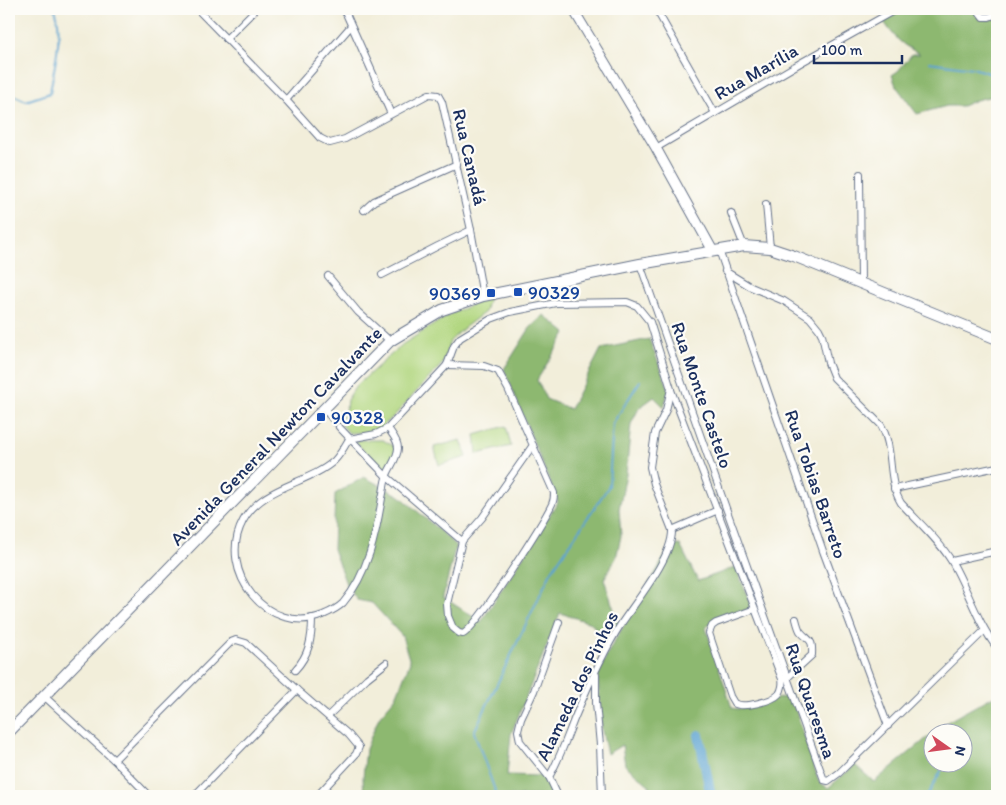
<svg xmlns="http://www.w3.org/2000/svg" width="1006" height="805" font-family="Itim,sans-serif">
  <rect width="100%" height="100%" fill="#fdfcf7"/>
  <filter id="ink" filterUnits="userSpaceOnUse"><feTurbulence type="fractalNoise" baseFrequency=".02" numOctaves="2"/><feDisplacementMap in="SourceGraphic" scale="10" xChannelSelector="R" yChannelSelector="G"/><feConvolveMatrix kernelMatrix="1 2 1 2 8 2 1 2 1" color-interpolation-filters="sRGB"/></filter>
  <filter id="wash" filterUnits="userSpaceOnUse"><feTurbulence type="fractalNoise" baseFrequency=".0096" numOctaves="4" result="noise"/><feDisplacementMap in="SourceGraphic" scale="20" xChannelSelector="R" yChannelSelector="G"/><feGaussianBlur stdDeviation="1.12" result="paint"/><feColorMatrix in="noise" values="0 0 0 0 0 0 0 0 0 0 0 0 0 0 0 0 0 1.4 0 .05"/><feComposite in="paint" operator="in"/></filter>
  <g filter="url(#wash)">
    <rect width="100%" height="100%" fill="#f2eeda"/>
    <g fill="#b2d781" stroke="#668370">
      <polygon points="489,297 485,312 465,327 450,341 443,363 394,416 376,432 349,433 340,423 344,418 341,413 346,409 347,400 356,386 403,344 449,315"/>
      <polygon points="506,426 511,446 477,454 475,435"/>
      <polygon points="357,440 383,440 395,447 395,454 385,474 356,442"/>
      <polygon points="461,440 467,457 439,465 434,447"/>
    </g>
    <g fill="#8db86f" stroke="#547466">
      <path d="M903 9H980L986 20 997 18V95L976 100 962 106H947L917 114 896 86 892 75 898 71 912 54H920C900 44 895 38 882 19Z"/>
      <polygon points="544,315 566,333 537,380 546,399 570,409 601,349 649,339 669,389 664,407 654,397 639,408 631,424 626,474 619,509 621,536 616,558 604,579 618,622 602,655 600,634 591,623 560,613 511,734 507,775 544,776 553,796 364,796 363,777 366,749 379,717 396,697 410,662 402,636 372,603 357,600 346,584 333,549 335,494 364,477 400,496 456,545 443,597 481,622 558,502 504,369 530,328"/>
      <polygon points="680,545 698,581 736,567 752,608 709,624 706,628 732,708 738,709 791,695 819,782 828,788 855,765 874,782 933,733 934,762 964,762 964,732 934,732 947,722 997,694 997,796 653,796 649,785 625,765 622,745 607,754 602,731 598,678 599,672 611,647 671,546"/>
    </g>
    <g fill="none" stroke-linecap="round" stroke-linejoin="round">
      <g stroke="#5ba3d1" stroke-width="2">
        <polyline points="929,62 973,68 997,76"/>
        <path d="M9 93 26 101 50 93C54 66 64 34 55 9"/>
        <polyline points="497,796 474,732 551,572 609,486 613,423 640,381"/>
        <polyline points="927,796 946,762"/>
      </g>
      <polyline stroke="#5ba3d1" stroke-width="10" points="699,735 711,796"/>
    </g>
  </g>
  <g filter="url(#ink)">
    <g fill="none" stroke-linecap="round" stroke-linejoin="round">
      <defs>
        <g id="street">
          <polyline points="197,9 286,100 320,138 330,143 345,139 429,94 438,95 442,102 471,230 483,296"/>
          <polyline points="344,9 391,114"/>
          <polyline points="656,9 715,113"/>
          <polyline points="977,9 983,17 989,17 997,14"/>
          <polyline points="226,39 256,9"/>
          <polyline points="286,100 351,26"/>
          <polyline points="656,148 802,62 897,9"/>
          <polyline points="860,174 861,284"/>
          <polyline points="766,204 770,248"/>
          <polyline points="364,210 374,201 457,164"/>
          <polyline points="731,213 744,246"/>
          <polyline points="719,250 823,551 888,726"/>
          <polyline points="640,264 726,508 824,780 828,781 839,773 984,631"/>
          <path d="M725 271 751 287 784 301 810 318 819 329 822 335 828 363 834 378 881 425C895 449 886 478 901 503 918 522 939 540 952 562 968 590 977 622 997 648"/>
          <polyline points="382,275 438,246 471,230"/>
          <polyline points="328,276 358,312 390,341"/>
          <path d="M447 365 484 366 498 371 508 389 554 493C554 498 554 500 552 504 543 523 477 627 463 634L459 633 453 628 448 616 447 604 462 541 482 518 533 445"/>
          <path d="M671 390 782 679C783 683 782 690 779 694 773 701 742 709 734 703 733 701 731 698 730 696L709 633 712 626 716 623 755 609"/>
          <polyline points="325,410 335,422"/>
          <polyline points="339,427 386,476 462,541"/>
          <path d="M388 428C391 433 398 440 398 448 398 457 390 467 387 475 384 482 384 491 382 498 376 534 368 574 343 603 338 608 330 612 323 615 268 637 216 571 243 521 262 486 308 484 334 461 340 455 345 446 349 439L376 434 388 428 447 365 454 346 460 338 491 319 510 312 556 303 627 302 637 306 650 322 671 389 666 410 655 433 650 467 654 484 672 530"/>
          <polyline points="894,489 997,467"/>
          <polyline points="952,561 997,551"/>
          <path d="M295 670C309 655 312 639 312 618"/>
          <polyline points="596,675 596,703 600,745 602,796"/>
          <path d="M787 678 812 655C813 637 809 642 800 631 798 627 797 623 796 619"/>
          <polyline points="45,697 114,760 149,796"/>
          <polyline points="328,716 367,678 386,663"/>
          <polyline points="114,760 231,642 236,640 246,643 297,690 349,735 359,747 356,754 317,796"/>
          <path d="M549 777C560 758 567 737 575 717 588 686 603 652 621 624 636 601 673 557 672 530L718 510"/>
          <polyline points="9,795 10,796"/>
          <polyline points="194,796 297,690"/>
          <polyline points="558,796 549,777 520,741 518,731 521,719 534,691 559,622"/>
        </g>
        <polyline id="secondary" points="573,9 656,148 713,251"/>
        <polyline id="primary" points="9,732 390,341 442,310 483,296 640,264 744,246 770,248 794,256 997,339"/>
      </defs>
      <use href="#street" stroke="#667289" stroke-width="8"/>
      <use href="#secondary" stroke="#667289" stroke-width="11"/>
      <use href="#primary" stroke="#667289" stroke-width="12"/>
      <use href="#street" stroke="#fff" stroke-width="6"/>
      <use href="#secondary" stroke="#fff" stroke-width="9"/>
      <use href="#primary" stroke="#fff" stroke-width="10"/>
    </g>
  </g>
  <g fill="#1a4fb4" stroke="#fdfcf7" stroke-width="2">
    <rect x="513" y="287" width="10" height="10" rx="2.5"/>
    <rect x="486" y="288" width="10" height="10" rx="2.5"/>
    <rect x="316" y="412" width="10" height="10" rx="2.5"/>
  </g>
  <g text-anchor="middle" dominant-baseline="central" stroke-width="4.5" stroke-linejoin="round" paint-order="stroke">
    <g font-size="19" fill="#1b2f5e" stroke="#fdfcf7">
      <text transform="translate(756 72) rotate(-30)">Rua Marília</text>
      <text transform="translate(470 157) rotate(77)">Rua Canadá</text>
      <text transform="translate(702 395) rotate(71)">Rua Monte Castelo</text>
      <text transform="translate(276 436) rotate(-46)">Avenida General Newton Cavalvante</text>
      <text transform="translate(816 484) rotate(71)">Rua Tobias Barreto</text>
      <text transform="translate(577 686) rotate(-64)">Alameda dos Pinhos</text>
      <text transform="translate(811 701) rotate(71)">Rua Quaresma</text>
    </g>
    <g font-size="19" fill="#164399" stroke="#fdfcf7" text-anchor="start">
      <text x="528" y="292">90329</text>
      <text x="481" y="293" text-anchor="end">90369</text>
      <text x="331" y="417">90328</text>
    </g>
  </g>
  <rect width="1006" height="805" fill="none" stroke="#fdfcf7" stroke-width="30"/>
  <g transform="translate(948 748) rotate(104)"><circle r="24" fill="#fdfcf7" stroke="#a3aaba"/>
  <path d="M0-4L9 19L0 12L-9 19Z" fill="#d1495b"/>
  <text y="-8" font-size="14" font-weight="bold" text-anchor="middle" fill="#1b2f5e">N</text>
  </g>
  <path d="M814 55v8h88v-8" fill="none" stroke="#1b2f5e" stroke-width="2.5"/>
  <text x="821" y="55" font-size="15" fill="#1b2f5e" stroke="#fdfcf7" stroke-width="4" paint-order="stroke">100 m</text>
</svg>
